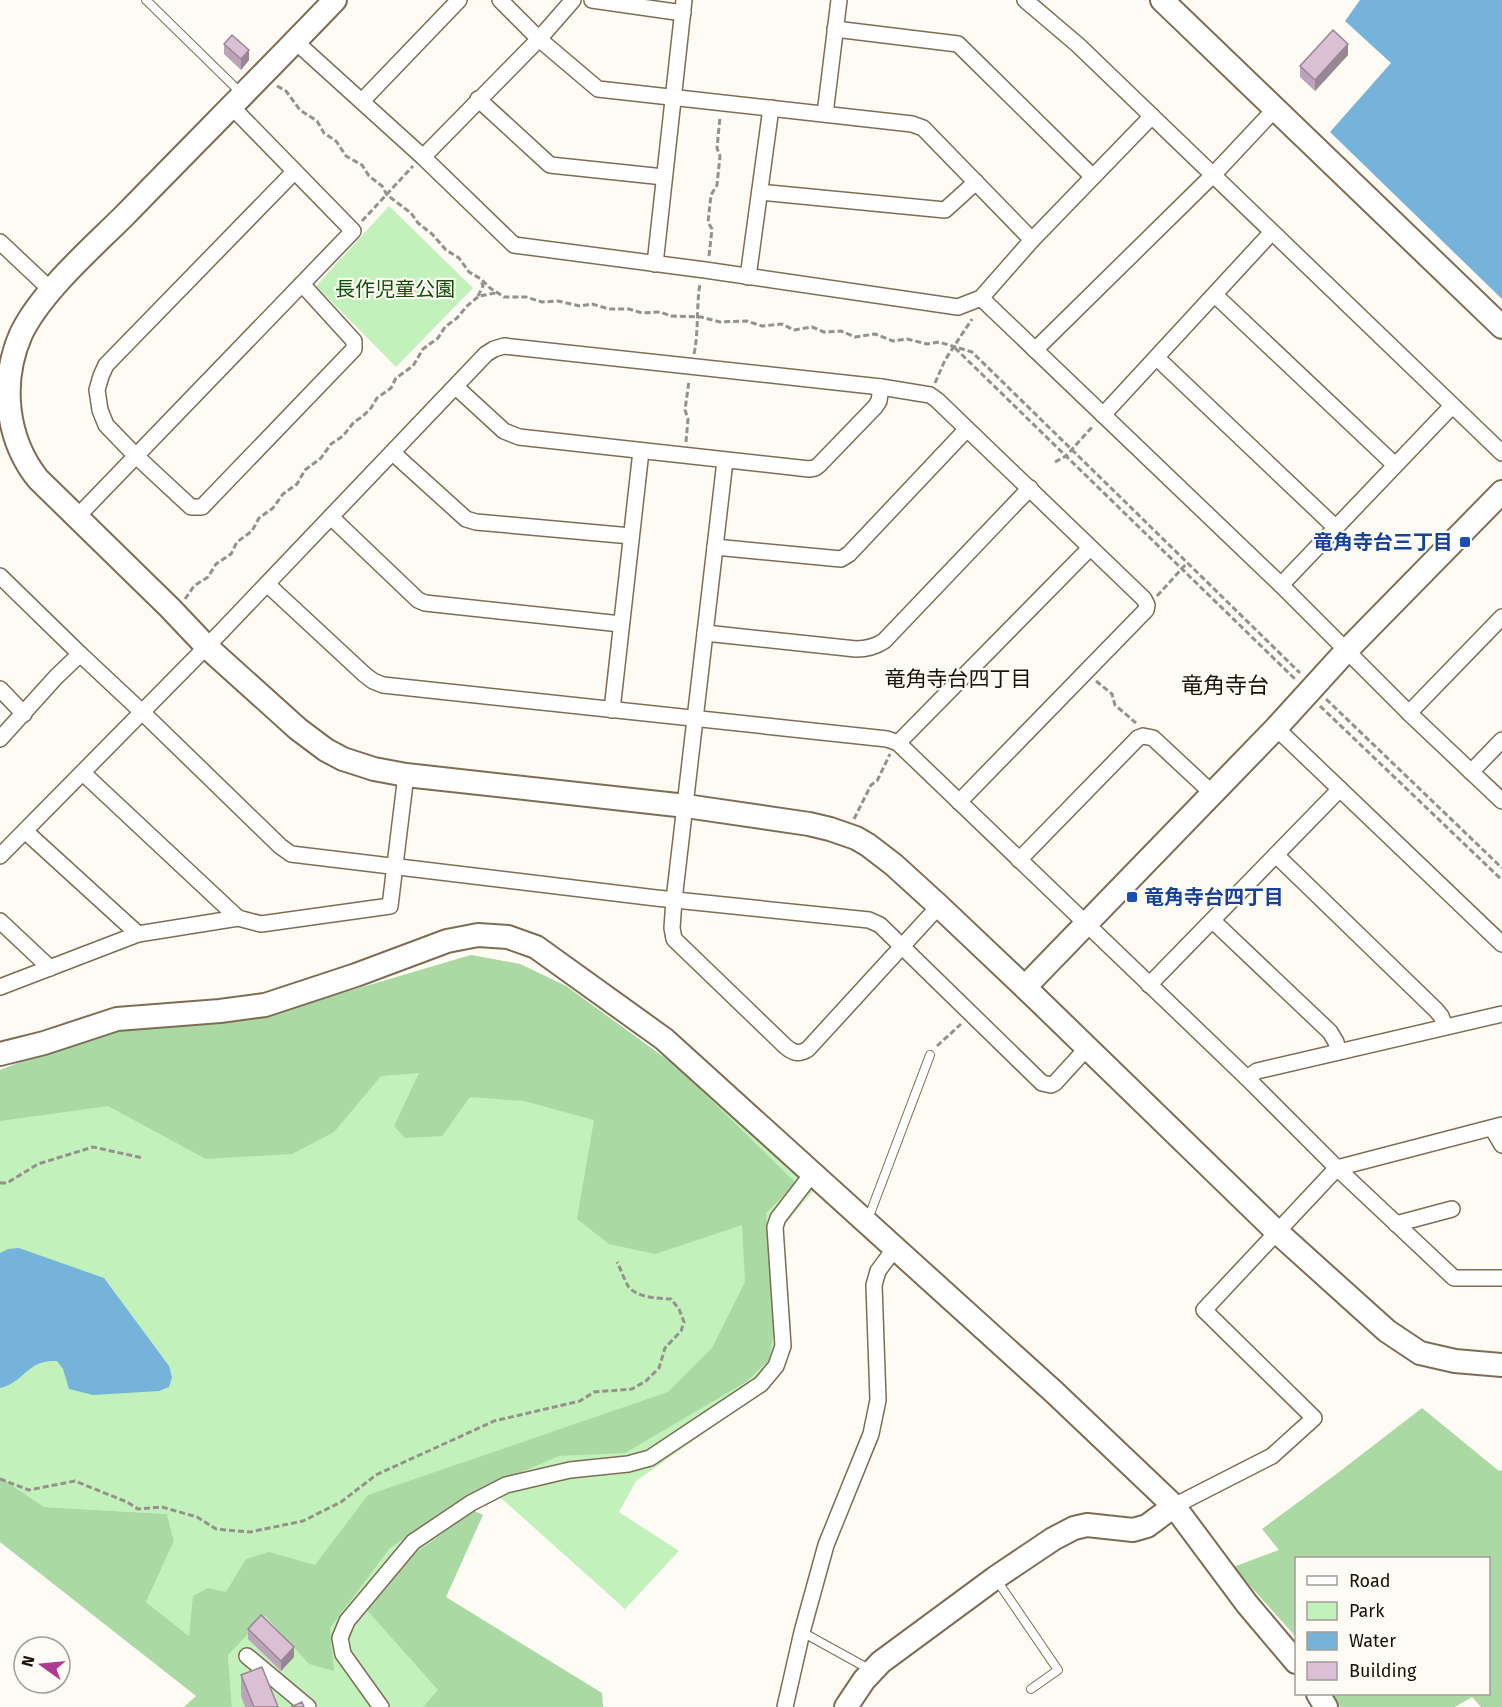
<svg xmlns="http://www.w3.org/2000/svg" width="1502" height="1707" font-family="'Fira Sans','Noto Sans JP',sans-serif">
  <rect width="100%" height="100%" fill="#fefaf4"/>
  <g fill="#c2f1bc">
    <polygon points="389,206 473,288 396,367 316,286"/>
    <polygon points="471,955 520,964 566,986 676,1066 815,1189 779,1231 791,1323 790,1348 779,1375 758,1395 636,1481 619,1512 679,1551 625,1609 501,1498 474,1511 412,1556 438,1691 423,1707 232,1707 228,1655 189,1636 146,1602 174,1541 167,1514 44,1507 0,1477 0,1070 265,1016"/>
  </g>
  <g fill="#aad9a4">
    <polygon points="471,955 520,964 566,986 676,1066 796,1183 766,1213 776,1320 769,1360 746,1382 625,1453 559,1456 468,1495 390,1548 330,1628 334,1671 309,1664 265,1616 228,1655 232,1707 184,1707 196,1696 0,1542 0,1477 44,1507 167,1514 174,1541 146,1602 189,1636 193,1596 208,1588 226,1592 246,1559 269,1552 315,1565 368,1495 668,1392 712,1348 745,1282 742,1225 655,1254 609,1244 577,1219 594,1120 524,1101 470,1097 442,1136 405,1138 394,1126 419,1073 381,1076 334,1132 292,1154 206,1159 108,1106 0,1121 0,1070 46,1052 124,1028 265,1016"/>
    <polygon points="1422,1408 1499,1471 1502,1470 1502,1707 1481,1707 1472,1697 1455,1707 1340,1707 1332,1694 1488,1694 1488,1558 1296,1558 1296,1637 1233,1567 1279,1550 1262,1529 1339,1472"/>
    <polygon points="474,1511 483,1515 446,1597 602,1693 603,1707 423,1707 438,1690 367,1610 411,1556"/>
  </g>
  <g fill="#75b3db">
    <polygon points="1360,0 1502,0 1502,299 1330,132 1391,63 1345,21"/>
    <path d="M19 1248 104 1278 169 1366 172 1377 169 1387 159 1391 93 1395 69 1389 63 1369 57 1361C27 1359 24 1383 0 1388V1253L8 1249Z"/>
  </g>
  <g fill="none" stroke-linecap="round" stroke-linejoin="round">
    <defs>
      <g id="lane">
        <polyline points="146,0 242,94"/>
        <polyline points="868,1219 930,1055"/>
        <polyline points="996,1579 1058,1670 1031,1689"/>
        <polyline points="802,1632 869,1669"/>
      </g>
      <g id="street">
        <polyline points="500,0 539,39 598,89 912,124 923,128 1032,240"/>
        <polyline points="592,0 683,13"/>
        <polyline points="1025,0 1078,45 1502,453"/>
        <polyline points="835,29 958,44 1093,177"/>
        <polyline points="296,42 423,157 514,245 705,270 958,307 981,298 1032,240 1152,116"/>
        <polyline points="478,99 550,165 664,177"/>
        <polyline points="362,101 459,0"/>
        <polyline points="825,114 839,0"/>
        <polyline points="423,157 539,39 573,0"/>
        <polyline points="294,172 106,365 101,376 97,390 100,410 106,425 135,455 191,507 202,507 354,349 354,341 302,284"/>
        <polyline points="760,192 945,210 976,182"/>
        <polyline points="0,242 52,291"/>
        <polyline points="655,264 684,0"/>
        <polyline points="748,277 771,108"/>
        <polyline points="1215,295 1395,465"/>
        <polyline points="981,298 1281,585 1409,713 1502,801"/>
        <polyline points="1035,350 1214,174 1275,109"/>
        <polyline points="1157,358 1335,527"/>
        <polyline points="456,387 504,431 519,437 809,469 815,468 819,465 875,407 879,401 881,387"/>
        <polyline points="1103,415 1272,232"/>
        <polyline points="393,453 466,519 476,522 631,536"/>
        <path d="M725 461 674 900 672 928 674 939 785 1046C793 1053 799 1055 808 1049L939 906"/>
        <polyline points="77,517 353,231 231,106"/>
        <polyline points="331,517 418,600 425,603 621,624"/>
        <polyline points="715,547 841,559 849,554 967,429"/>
        <polyline points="0,576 80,654"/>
        <polyline points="267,584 364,674 373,681 383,685 887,739 898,743 1247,1078 1337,1168 1454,1278 1502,1278"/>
        <polyline points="1281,585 1452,406"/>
        <path d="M705 633 856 649C867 649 875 647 884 641L1030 488"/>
        <polyline points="0,689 24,714"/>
        <polyline points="612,710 641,451"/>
        <polyline points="1409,713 1502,617"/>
        <polyline points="1276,728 1502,944"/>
        <polyline points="0,739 56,677 80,654 142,712 280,846 291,854 656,898 869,920 880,925 1042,1083 1051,1085 1055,1083 1087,1048"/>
        <polyline points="898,743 1090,548"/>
        <polyline points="1471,772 1502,740"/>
        <polyline points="83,773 238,918"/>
        <polyline points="25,831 138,934"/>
        <polyline points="1276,855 1436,1010 1441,1016 1445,1027"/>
        <polyline points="0,856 219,634 486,354 494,349 504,346 881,387 930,395 937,400 1144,599 1147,605 1146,610 959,802"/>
        <polyline points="1019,860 1138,738 1143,736 1153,738 1212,793"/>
        <polyline points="0,921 50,968"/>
        <polyline points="1213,921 1330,1032 1336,1042 1338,1052"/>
        <polyline points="1149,985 1340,789"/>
        <polyline points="0,987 138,934 238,918 261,924 390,906 406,775"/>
        <polyline points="1247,1078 1257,1071 1502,1014"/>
        <polyline points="1492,1128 1502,1145"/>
        <polyline points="1396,1224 1452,1209"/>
        <polyline points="1174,1506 1272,1456 1314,1418 1204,1310 1337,1168 1502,1125"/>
        <polyline points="247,1656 308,1707"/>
        <polyline points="381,1707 343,1654 340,1638 347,1621 413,1542 471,1503 506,1485 570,1470 628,1464 650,1458 761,1384 776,1366 783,1346 775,1227 778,1218 812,1174"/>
        <polyline points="785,1707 802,1632 826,1545 871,1434 878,1400 874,1285 878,1271 895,1248"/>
      </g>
      <g id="secondary">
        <path d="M335 0C266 72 195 143 125 215 92 248 41 292 21 334 0 382 6 439 38 479L170 608 207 647 298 729 326 750 343 759 374 769 406 775 686 806 809 824 830 829 856 838 868 845 894 865 939 906 1036 998 1276 1231 1387 1331 1420 1353 1455 1361 1502 1365"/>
        <polyline points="1162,0 1502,327"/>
        <polyline points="1025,987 1276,728 1347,650 1502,492"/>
        <polyline points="0,1054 44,1043 117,1019 220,1011 265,1005 356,975 447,941 478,935 508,937 536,947 664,1039 1054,1392 1174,1506 1247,1604 1296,1662"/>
        <polyline points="1318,1694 1326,1707"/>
        <polyline points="846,1707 864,1680 881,1662 995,1578 1053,1539 1074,1528 1087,1525 1133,1530 1147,1526 1174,1506"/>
      </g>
    </defs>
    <use href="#lane" stroke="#7e6d54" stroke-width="10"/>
    <use href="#street" stroke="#7e6d54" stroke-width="18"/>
    <use href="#secondary" stroke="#7e6d54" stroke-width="26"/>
    <g stroke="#96918a" stroke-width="3" stroke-dasharray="6 3" stroke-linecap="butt">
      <polyline points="277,86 286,91 300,110 317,121 324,133 336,141 346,156 362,165 369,176 382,186 387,195 411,213 418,223 432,234 446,250 459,258 469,272 481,279 490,288 504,297 526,297 542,302 558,301 580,306 592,304 609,309 629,309 642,313 660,312 671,316 701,317 720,322 747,321 762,326 782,324 794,330 812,327 824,332 841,331 855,337 875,334 893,341 907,339 927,344 939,342 972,352 1300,673"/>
      <polyline points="362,221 413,166"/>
      <polyline points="709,256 712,229 708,222 711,195 717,185 720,156 717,148 720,117"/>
      <polyline points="478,296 483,286 481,280"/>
      <polyline points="955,348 1296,680"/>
      <path d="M694 354C699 330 696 307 700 284"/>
      <polyline points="935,383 945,360 972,319"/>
      <polyline points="686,442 688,419 685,410 689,381"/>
      <polyline points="1055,462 1066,456 1093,426"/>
      <polyline points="1157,596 1187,563"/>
      <polyline points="185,599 194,586 208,577 216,564 231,554 237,542 252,531 259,518 273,508 283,494 297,484 305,470 321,458 331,444 343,436 354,422 362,417 371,408 377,398 391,388 396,378 413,366 423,349 438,338 445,327 457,318 467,306 479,296 496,293"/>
      <polyline points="1096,681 1112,694 1115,705 1136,723"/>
      <polyline points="1326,699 1502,868"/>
      <polyline points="1320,706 1502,880"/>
      <polyline points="854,819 871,785 877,781 890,754"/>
      <polyline points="937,1046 961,1024"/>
      <polyline points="0,1183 7,1183 38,1164 93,1147 143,1158"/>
      <path d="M0 1479 29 1490 75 1481 127 1502 138 1509 162 1507 197 1517 216 1529 250 1532 303 1521 341 1502 376 1475 494 1421 580 1401 594 1392 632 1389 646 1381 659 1368 665 1348 681 1331 684 1322 679 1309 671 1299C657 1298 637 1298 628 1286 624 1279 621 1270 617 1262"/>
    </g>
    <use href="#lane" stroke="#fff" stroke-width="8"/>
    <use href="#street" stroke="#fff" stroke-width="15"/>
    <use href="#secondary" stroke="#fff" stroke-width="22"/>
  </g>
  <g fill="#bba4b7">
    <polygon points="224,44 249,60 241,70 224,54"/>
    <polygon points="1348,55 1315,91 1300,77 1300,66"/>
    <polygon points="248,1629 294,1657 281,1671 248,1639"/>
    <polygon points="241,1675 278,1707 245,1707 241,1696"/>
  </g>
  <g fill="#998695">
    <polygon points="1348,44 1348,55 1315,91 1315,80"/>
    <polygon points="249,50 249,60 241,70 241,59"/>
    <polygon points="294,1647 294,1657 281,1671 281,1661"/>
  </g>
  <g fill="#dabfd5" stroke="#998695" stroke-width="1.5">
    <polygon points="1333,30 1348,44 1315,80 1300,66"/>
    <polygon points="232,35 249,50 241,59 224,44"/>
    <polygon points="261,1615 294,1647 281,1661 248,1629"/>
    <polygon points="262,1667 278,1707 254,1707 241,1675"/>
    <polygon points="302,1702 304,1707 291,1707"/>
  </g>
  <g fill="#1a4fb4" stroke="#fefaf4" stroke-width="2">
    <rect x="1459" y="536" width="12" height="12" rx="3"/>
    <rect x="1126" y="891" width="12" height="12" rx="3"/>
  </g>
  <g text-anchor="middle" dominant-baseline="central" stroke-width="4.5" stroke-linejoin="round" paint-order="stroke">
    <g font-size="20" fill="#0e4e07" stroke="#fefaf4">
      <text x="395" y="289">長作児童公園</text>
    </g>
    <g font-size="20" font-weight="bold" fill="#164399" stroke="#fefaf4" text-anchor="end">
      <text x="1453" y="542">竜角寺台三丁目</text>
      <text x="1144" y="897" text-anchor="start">竜角寺台四丁目</text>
    </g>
    <g font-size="21" fill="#181208" stroke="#fefaf4">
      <text x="958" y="679">竜角寺台四丁目</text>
    </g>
    <g font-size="22" fill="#181208" stroke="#fefaf4">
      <text x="1225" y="685">竜角寺台</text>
    </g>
  </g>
  <rect x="1295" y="1557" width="195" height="138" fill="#fefaf4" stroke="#a29d96" stroke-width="1.5"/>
  <rect x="1307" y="1576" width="30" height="9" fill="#ffffff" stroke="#a29d96" stroke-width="1.5"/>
  <text x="1349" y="1587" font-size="18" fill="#181208">Road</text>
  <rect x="1307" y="1602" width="30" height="18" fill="#c2f1bc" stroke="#a29d96" stroke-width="1.5"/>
  <text x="1349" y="1617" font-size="18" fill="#181208">Park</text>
  <rect x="1307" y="1632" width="30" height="18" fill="#75b3db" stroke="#a29d96" stroke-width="1.5"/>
  <text x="1349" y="1647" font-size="18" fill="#181208">Water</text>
  <rect x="1307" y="1662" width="30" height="18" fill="#dabfd5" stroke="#a29d96" stroke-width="1.5"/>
  <text x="1349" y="1677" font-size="18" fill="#181208">Building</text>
  <g transform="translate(42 1665) rotate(285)"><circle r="28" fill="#fefaf4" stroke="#a29d96" stroke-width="1.5"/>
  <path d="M0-4.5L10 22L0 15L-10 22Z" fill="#af3a92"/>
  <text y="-9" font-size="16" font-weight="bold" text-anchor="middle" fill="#181208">N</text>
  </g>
</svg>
